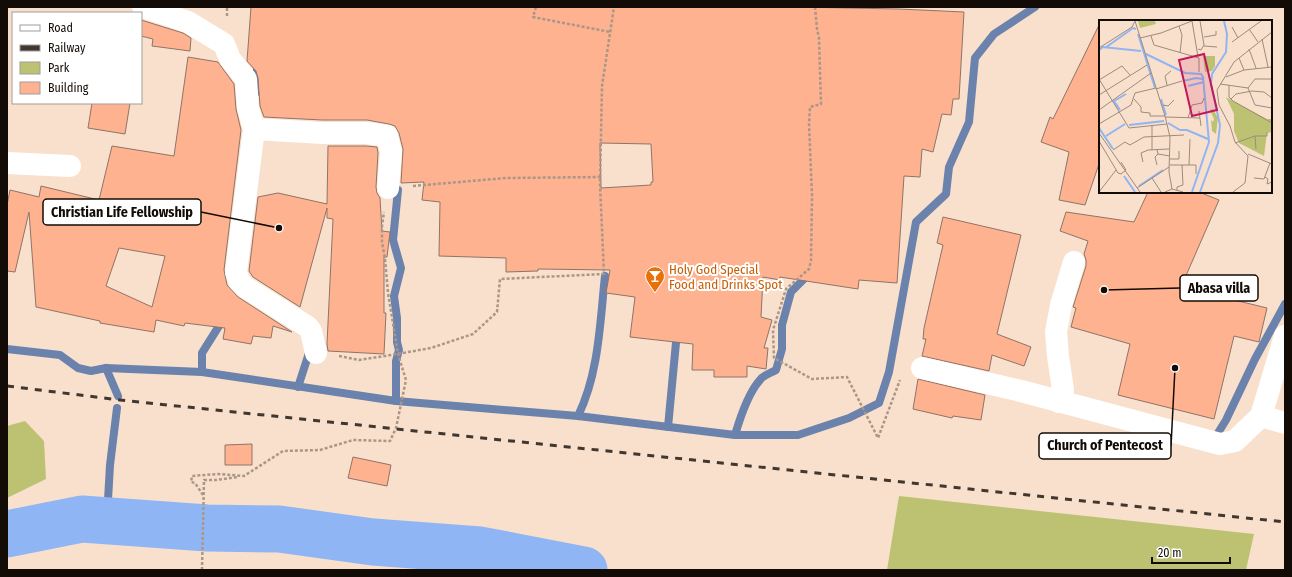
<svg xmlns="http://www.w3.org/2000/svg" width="1292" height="577" font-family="'Fira Sans Condensed',sans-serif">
  <rect width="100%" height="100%" fill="#f9e0cc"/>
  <g fill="#bdc273">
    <polygon points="25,421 44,441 46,479 7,498 7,426"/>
    <polygon points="899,496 1254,534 1246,570 887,570"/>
  </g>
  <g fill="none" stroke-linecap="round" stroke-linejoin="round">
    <g stroke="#6a82ac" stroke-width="8">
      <polyline points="257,92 257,67"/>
      <polyline points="7,349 60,355 78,368 91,371 106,368 202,372 396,401 578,416 735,435 798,435 849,418 879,403 889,372 916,222 946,194 949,167 969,122 975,58 994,34 1035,7"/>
      <polyline points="106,368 118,396"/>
      <polyline points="202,372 202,353 224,318"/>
      <polyline points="298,387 310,350"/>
      <polyline points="396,401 396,361 399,350 397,342 397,318 394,296 401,268 393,240 398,190"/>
      <path d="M578 416C599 373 600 322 605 276"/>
      <polyline points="668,427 677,332"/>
      <path d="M735 435C740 418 748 393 760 380 763 375 771 373 776 370L782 349V325L791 292 810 273"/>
      <polyline points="1213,441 1226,420 1255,359 1285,304"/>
      <polyline points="82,519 108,500 110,465 117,408"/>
    </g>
    <polyline stroke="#8fb5f4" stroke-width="47" points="7,534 82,519 207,528 279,529 373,542 480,550 584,570"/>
  </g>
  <g fill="#feb28f" stroke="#8e7468" fill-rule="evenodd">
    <path d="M251 7H798L899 9 964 12 959 99H953L951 115 942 114 933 152 922 149 920 177 904 176 897 283 859 280 858 289 780 277V280L763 277 761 317 772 320 764 348H768L766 369 747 366V377H714V370H692L693 344 630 337 635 297 606 293 610 270 538 269V271L506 272V258L439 256 440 202 422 200 424 182 401 183 403 149 399 133 395 126 389 124 367 120H322L264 117 260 106 258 78 256 71 247 61ZM600 143 651 144 653 182H651V185L601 188Z"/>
    <polygon points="141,20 183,33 191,38 190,51 152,46 153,39 141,36"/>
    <polygon points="1100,23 1100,161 1085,205 1059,200 1069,152 1041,142 1050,117 1053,119"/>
    <path d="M188 57 218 62 234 84 236 109 241 130 224 270 227 285 238 297 292 332 273 326 271 338 253 336 251 344 223 339 225 328 185 323 184 326 156 320 154 332 100 323V321L36 307 29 212 15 272 7 271V205L10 190 39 197 41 186 99 200 112 146 174 156ZM119 248 165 256 152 307 106 286Z"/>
    <polygon points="92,103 130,103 125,134 88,128"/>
    <polygon points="328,146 366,146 377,147 378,153 376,187 377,193 380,198 382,231 390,232 387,257 384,257 384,313 386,313 384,354 328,351 327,344 333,219 327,218 327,208 300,307 253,277 249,271 258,197 278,193 327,204"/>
    <polygon points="1148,192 1199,192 1219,200 1181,287 1267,308 1259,342 1234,336 1214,419 1118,395 1130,344 1071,327 1076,308 1073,307 1086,266 1086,260 1084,254 1088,241 1060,231 1066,212 1134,222"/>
    <polygon points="943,217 1021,235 997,334 1031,347 1024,366 992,355 989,371 922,356 926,339 923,339 924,328 943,245 937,243"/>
    <polygon points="918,379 985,395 981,420 953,416 952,418 913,409"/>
    <polygon points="252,444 252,465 225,465 225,445"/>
    <polygon points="353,457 391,465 387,486 348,478"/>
  </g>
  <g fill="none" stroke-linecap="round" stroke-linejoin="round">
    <g stroke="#aa9788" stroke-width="2.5" stroke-dasharray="3 2" stroke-linecap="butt">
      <polyline points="536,7 533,17 610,32"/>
      <polyline points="815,7 817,29 819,38 821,104 810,107 809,124 812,195 811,261 809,269 786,289 773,330 774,358 812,379 847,377 878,438 900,380"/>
      <polyline points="227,16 227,7"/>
      <polyline points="413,186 506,178 600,177"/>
      <polyline points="339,356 359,360 397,354 431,348 473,334 497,312 500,279 604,274 600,184 602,86 614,7"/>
      <polyline points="203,495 195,483 191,482 192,476 218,474 244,476 283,451 320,450 353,440 390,441 396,428 406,380 398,354 388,293 385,259 382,242 382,226 384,212"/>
      <polyline points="202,570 204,480 216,480 238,477"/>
    </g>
    <g stroke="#fff" stroke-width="22">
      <polyline points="143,7 188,22 224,44 230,59 246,79 248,108 254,129 236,272 239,281 245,287 308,327 311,331 316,353"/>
      <polyline points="254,129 322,133 367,133 387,136 391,152 388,188"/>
      <polyline points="7,163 70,166"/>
      <polyline points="922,368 1021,391 1220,444 1235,441 1261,416 1285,336"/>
      <polyline points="1059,402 1063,390 1058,356 1056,332 1061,305 1074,262"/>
      <polyline points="1261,416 1285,423"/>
    </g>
    <polyline stroke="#42372e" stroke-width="3" stroke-dasharray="7 7" stroke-linecap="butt" points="7,386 120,400 1285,522"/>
  </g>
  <defs>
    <symbol id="bar-pin" viewBox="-11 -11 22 30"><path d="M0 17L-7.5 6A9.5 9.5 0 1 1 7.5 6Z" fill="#e8710a" stroke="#fff"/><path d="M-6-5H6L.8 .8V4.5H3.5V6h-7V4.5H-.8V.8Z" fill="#fff"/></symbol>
  </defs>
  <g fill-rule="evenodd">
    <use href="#bar-pin" x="644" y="265" width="22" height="30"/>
  </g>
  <g text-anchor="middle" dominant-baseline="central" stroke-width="4" stroke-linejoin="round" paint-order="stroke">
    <g font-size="13" fill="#c56008" stroke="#fff" text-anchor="start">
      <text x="669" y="269">Holy God Special<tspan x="669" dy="15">Food and Drinks Spot</tspan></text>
    </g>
  </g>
  <g transform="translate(1099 20)">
    <rect width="173" height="173" fill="#f9e0cc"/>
    <path d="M39 1H56L57 4 41 8ZM104 36H116V46L113 51 106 52ZM127 77 168 99H173V112L168 113 165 136 140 123 135 111V94ZM114 89 119 98 117 114 113 111 112 100 114 102 115 99 111 90Z" fill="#bdc273"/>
    <path fill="none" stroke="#8fb5f4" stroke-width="2" d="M39 14 56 68M6 28 34 8 37 9M0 30 4 27 42 31M47 34 86 53 102 54 104 57 110 122 93 172M84 61 97 58 104 59M89 66 105 62M62 79 67 95M21 90 15 81 27 74M69 103 81 110H88L109 119M30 105 65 101M0 108 14 129M7 116 26 104M25 156 36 172M40 166 64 150M101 172 119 123 121 105 112 64 113 54 127 32 128 14 125 1"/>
    <path fill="none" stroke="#9d8b7c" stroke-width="1" d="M36 1 66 96 71 117 70 152 73 169M93 1 99 37M80 6 83 15 81 33M133 7 139 18M150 9 159 22M52 16 55 25 100 38V52M105 17 117 15V11M41 18 62 13 93 1M163 19 169 47M133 22 162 1M105 26 118 27M0 28 33 7 36 1M99 29 102 30 105 25 101 1M150 29 157 48M140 38 145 50M127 57 145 50 173 47M0 59 30 108 68 104M173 59H156L149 68 156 85 173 88M0 60 23 46 31 55M121 64 149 68M68 65 66 56 72 51M130 65V77L134 81 173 103M57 69 83 61M0 75 48 45M35 79 42 87V92L51 93V96H66M132 79 137 74 153 71 165 72 173 78M64 85 69 86 75 80M0 90 52 53M100 91 102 106M66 97 101 98M89 98 93 85 103 83 105 78M0 104 32 85 36 73 57 68M53 105V130M0 113 41 172M156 116 157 129M0 121 19 153 22 154 27 150 22 142M136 123 156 116H168V112M14 130 26 122 31 125 45 117 85 115M58 130 59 134 71 136M149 134 173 144M71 139H80V131M44 142 42 133 49 130 70 129M58 145 56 137 59 134M71 145H97V154M90 145 91 119M166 157 169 159 168 164 173 162M53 158 62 172M155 158 165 159 171 143M38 168 70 147M78 170V167L84 165 83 145M0 172 17 150M66 172 73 169 84 172M134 172 146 163 149 136 136 122 131 106 120 85 118 70 135 42 173 12"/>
    <path fill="#c2185b" fill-opacity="0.15" stroke="#c2185b" stroke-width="2" d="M105 34 118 90 93 96 80 40Z"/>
    <rect width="173" height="173" fill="none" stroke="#130b05" stroke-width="2"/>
  </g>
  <path fill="none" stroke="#130b05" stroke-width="1.5" d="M279 228L201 212M1104 290L1180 288M1175 368L1171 446"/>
  <g fill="#130b05" stroke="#fff" stroke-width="1.5">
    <circle cx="279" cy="228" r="4"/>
    <circle cx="1104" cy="290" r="4"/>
    <circle cx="1175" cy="368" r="4"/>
  </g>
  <g fill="#fff" stroke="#130b05" stroke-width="1.5">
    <rect x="43" y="199" width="158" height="26" rx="4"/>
    <rect x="1180" y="275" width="78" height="26" rx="4"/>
    <rect x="1039" y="433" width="132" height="26" rx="4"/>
  </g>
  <g font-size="14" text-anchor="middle" font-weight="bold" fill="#130b05">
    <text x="122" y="217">Christian Life Fellowship</text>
    <text x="1219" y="293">Abasa villa</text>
    <text x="1105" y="450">Church of Pentecost</text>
  </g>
  <rect width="1292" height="577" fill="none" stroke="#130b05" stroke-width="16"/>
  <rect x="12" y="12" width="130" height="92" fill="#ffffff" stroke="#a19d9b"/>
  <rect x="20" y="25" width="20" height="6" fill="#ffffff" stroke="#a19d9b"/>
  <text x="48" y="32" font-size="12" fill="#130b05">Road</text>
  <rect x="20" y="45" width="20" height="6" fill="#42372e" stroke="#a19d9b"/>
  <text x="48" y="52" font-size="12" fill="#130b05">Railway</text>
  <rect x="20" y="62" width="20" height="12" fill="#bdc273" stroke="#a19d9b"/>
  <text x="48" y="72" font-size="12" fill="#130b05">Park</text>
  <rect x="20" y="82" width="20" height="12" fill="#feb28f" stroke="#a19d9b"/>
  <text x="48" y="92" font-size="12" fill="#130b05">Building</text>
  <path d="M1152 557v6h78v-6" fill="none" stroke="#130b05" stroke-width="2"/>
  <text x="1158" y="557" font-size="12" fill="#130b05" stroke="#ffffff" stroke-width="3" paint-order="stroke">20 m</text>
</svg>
